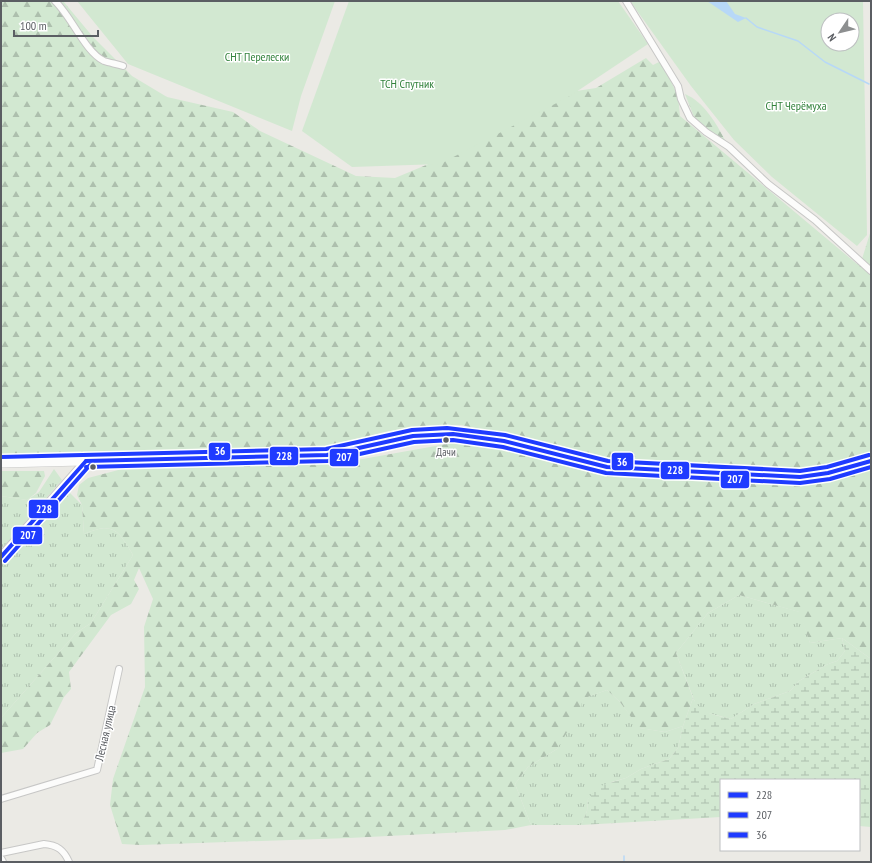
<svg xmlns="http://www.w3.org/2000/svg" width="872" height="863" font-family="'PT Sans Narrow',sans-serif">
  <defs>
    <pattern id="grass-tufts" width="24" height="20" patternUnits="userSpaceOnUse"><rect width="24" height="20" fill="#d2e8d1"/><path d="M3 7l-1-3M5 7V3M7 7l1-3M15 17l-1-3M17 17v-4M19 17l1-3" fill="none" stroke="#adbfad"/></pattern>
    <pattern id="forest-firs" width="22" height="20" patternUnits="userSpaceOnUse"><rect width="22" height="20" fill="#d2e8d1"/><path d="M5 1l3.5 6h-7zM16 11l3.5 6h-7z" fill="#adbfad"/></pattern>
    <pattern id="wetland-marsh" width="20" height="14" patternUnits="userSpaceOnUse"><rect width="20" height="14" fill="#d2e8d1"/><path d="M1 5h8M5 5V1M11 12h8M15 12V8" fill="none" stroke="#adbfad"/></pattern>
  </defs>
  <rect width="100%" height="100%" fill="#ebeae5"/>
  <g fill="url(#grass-tufts)">
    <polygon points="54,469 62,480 1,550 1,496 27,500 39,492"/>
    <path d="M66 489 82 505 84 534C113 522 118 529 133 555L91 623 76 633 1 718V564Z"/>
    <polygon points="739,595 800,612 810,643 842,638 845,651 837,661 828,664 799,681 790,691 754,704 731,719 704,712 696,705 676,653 708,613"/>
    <polygon points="607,690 620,702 640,728 665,732 683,726 678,748 669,759 641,769 626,778 612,782 588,799 587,811 581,825 531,825 515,784 528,767 557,749 581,699"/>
  </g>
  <g fill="url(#forest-firs)">
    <polygon points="1,1 63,1 93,37 132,76 167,97 233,112 260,131 356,176 395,178 474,145 563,93 596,88 646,58 653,65 661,61 678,96 680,116 857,264 862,259 871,230 871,455 820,470 798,472 678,466 613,460 558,445 461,425 416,427 389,431 323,447 1,457"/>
    <path d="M685 94C704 102 716 123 726 142L696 122Z"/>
    <path d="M458 442 495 448 600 475 730 478 806 482 835 479 871 466V659L842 638 810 643 799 612 739 595 708 613 676 653 693 698 683 726 665 732 639 728 620 702 607 690 582 699 581 709 557 749 528 767 515 784 531 825 505 830 349 838 140 845 122 844 110 805 113 779 145 687 144 627 153 599 139 568 134 580 139 589 131 604 111 615 69 672 71 689 64 697 50 725 37 733 23 749 1 753V718L76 633 91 623 133 555C118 529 113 522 84 534L82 505 77 495 79 485 88 478 141 464 340 463Z"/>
    <polygon points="1,471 44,471 45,476 36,493 27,500 1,496"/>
  </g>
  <path fill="url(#wetland-marsh)" d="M842 638 871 659V827L859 826V780H721V817L581 825 587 811 588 799 597 787 626 778 641 769 669 759 678 748 683 726 693 698C700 714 716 715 731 719L754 704 790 691 799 681 828 664 837 661 845 651Z"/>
  <g fill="#d2e8d1" fill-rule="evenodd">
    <polygon points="77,1 335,1 301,96 292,131 128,64"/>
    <polygon points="349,1 618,1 648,44 570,96 440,164 352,167 302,131"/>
    <path d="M630 1H863L867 235 857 246 772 177 734 140 691 86ZM828 20H852V44H828Z"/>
  </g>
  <polygon fill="#b7d8f7" points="704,1 726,1 735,14 746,18 738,22 707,1"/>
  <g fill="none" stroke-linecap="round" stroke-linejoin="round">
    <g stroke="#b7d8f7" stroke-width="1.5">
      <polyline points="746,18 757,27 798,41 825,62 869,84"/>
      <polyline points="624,862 624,856"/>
    </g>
    <defs>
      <g id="minor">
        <path d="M55 1C72 17 85 52 104 61 110 63 117 64 123 66"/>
        <polyline points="626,1 678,86 681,99 690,118 706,132 729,147 768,184 815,220 871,271"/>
        <polyline points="1,799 97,770 119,669"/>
        <path d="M1 853 44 844C57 845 64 850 69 862"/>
      </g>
      <g id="tertiary">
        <polyline points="1,557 86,461"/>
        <polyline points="1,860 2,862"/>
      </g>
      <polyline id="secondary" points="1,463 327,455 413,436 447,434 474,436 504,441 607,467 800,477 828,473 871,461"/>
    </defs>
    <use href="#minor" stroke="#c7c7c6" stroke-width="8"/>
    <use href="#tertiary" stroke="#c7c7c6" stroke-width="10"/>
    <use href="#secondary" stroke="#c8c8c7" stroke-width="10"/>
    <use href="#minor" stroke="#fcfcfb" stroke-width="6"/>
    <use href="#tertiary" stroke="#fcfcfb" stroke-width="8"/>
    <use href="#secondary" stroke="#fcfcfb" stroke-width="9"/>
    <defs>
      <g id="bus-1">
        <polyline points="86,461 327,455 413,436 453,434 504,441 607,467 800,477 828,473 871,461"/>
        <polyline points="1,557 86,461"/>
      </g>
      <g id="bus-2">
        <polyline points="86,467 328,461 414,442 453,440 503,447 606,473 800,483 830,479 871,467"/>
        <polyline points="5,561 90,465"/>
      </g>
      <polyline id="bus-3" points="1,457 326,449 412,430 447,428 505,435 608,461 800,471 827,467 869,455"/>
    </defs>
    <use href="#bus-1" stroke="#fff" stroke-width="7"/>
    <use href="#bus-2" stroke="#fff" stroke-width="7"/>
    <use href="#bus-3" stroke="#fff" stroke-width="7"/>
    <use href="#bus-1" stroke="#1f3bff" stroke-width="4"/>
    <use href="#bus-2" stroke="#1f3bff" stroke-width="4"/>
    <use href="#bus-3" stroke="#1f3bff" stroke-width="4"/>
  </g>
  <g fill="#5b5e63" stroke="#fff" stroke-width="1.5">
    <circle cx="446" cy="440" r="3.5"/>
    <circle cx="93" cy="467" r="3.5"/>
  </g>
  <g text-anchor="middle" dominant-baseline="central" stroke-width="3" stroke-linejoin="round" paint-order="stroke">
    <g font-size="11" fill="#5b5e63" stroke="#fff">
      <text x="446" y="452">Дачи</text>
    </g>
    <g font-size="12" fill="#32823c" stroke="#fff">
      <text x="257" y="56">СНТ Перелески</text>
      <text x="407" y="83">ТСН Спутник</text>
      <text x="796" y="105">СНТ Черёмуха</text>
    </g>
    <g font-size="12" fill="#5b5e63" stroke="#fff">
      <text transform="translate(105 733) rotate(-77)">Лесная улица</text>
    </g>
  </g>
  <g stroke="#fff" stroke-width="1.5">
    <rect x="208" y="442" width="23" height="19" rx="4" fill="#1f3bff"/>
    <rect x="269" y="446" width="30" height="20" rx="4" fill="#1f3bff"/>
    <rect x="329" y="448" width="30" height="19" rx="4" fill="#1f3bff"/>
    <rect x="611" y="452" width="23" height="19" rx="4" fill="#1f3bff"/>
    <rect x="660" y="461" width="30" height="19" rx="4" fill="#1f3bff"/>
    <rect x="720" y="470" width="30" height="19" rx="4" fill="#1f3bff"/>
    <rect x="28" y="499" width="31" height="20" rx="4" fill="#1f3bff"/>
    <rect x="12" y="526" width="31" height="19" rx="4" fill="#1f3bff"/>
  </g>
  <g font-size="11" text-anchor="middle" font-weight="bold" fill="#fff">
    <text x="220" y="455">36</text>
    <text x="284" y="460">228</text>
    <text x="344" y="461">207</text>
    <text x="622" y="466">36</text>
    <text x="675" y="474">228</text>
    <text x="735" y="483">207</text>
    <text x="44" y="513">228</text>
    <text x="28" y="539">207</text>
  </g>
  <rect width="872" height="863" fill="none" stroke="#5b5e63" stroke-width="4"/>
  <rect x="720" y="779" width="140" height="72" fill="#ffffff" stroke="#bdbfc1"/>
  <rect x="728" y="792" width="20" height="6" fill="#1f3bff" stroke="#bdbfc1"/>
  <text x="756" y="799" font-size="12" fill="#5b5e63">228</text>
  <rect x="728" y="812" width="20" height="6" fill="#1f3bff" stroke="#bdbfc1"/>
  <text x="756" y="819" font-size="12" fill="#5b5e63">207</text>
  <rect x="728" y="832" width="20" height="6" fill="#1f3bff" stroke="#bdbfc1"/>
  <text x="756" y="839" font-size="12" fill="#5b5e63">36</text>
  <g transform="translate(840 32) rotate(235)"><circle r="19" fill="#ffffff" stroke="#bdbfc1"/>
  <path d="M0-3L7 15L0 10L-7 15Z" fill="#8d8f90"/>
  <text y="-6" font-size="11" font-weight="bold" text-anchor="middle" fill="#5b5e63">N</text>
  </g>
  <path d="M14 30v6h84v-6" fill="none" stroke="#5b5e63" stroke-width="2"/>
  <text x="20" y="30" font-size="12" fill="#5b5e63" stroke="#ffffff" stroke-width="3" paint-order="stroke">100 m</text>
</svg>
